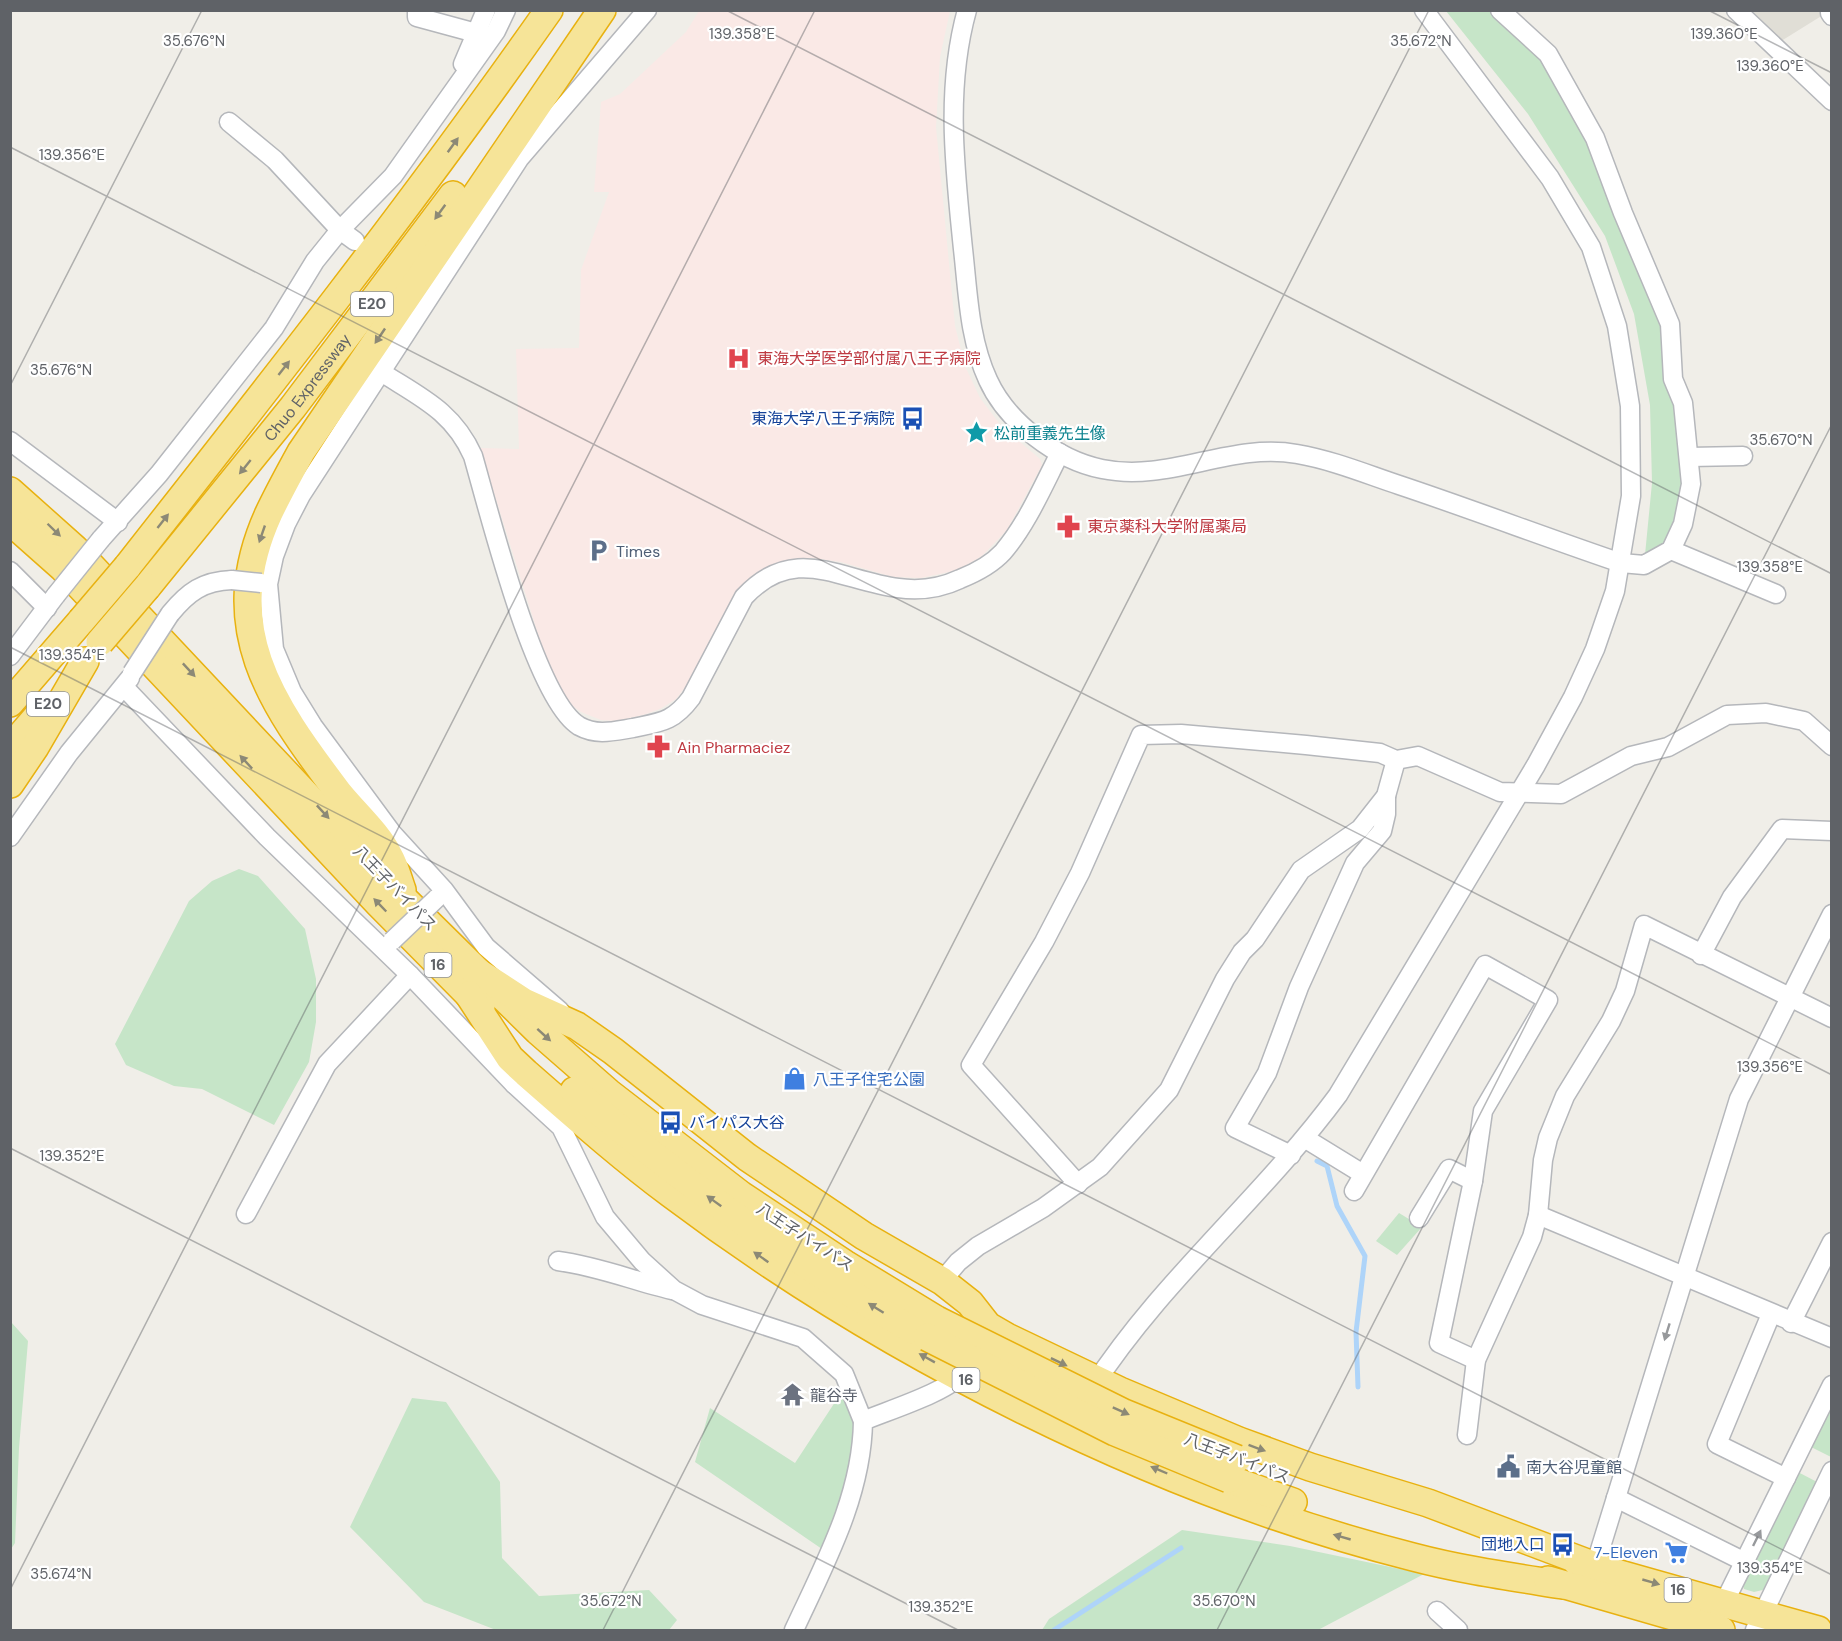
<svg xmlns="http://www.w3.org/2000/svg" width="1842" height="1641" font-family="'DM Sans','Noto Sans JP',sans-serif">
  <rect width="100%" height="100%" fill="#f0eee8"/>
  <polygon fill="#e0ded6" points="1831,10 1773,46 1736,11"/>
  <polygon fill="#fae9e6" points="699,11 950,11 940,57 936,127 955,326 965,366 980,398 1002,427 1040,459 1042,465 1007,530 982,556 958,570 921,578 893,577 841,562 812,558 787,560 756,573 732,598 687,685 676,699 660,709 643,715 616,721 601,720 581,712 570,704 556,683 542,647 480,448 519,449 516,349 579,348 581,270 609,192 594,192 601,102 620,94 686,32"/>
  <g fill="#c6e5c8">
    <polygon points="1446,11 1500,11 1548,54 1656,287 1683,403 1683,524 1644,565 1652,483 1650,405 1634,314 1605,236 1528,114"/>
    <polygon points="239,869 258,876 305,929 316,979 316,1022 309,1062 274,1125 202,1089 174,1086 126,1065 115,1044 189,901 212,881"/>
    <polygon points="1399,1213 1422,1227 1397,1255 1376,1241"/>
    <polygon points="11,1322 28,1341 19,1448 15,1543 11,1549"/>
    <path d="M841 1393C845 1402 852 1414 853 1423 860 1468 842 1510 822 1549L695 1462 710 1408 795 1463Z"/>
    <polygon points="1831,1397 1831,1457 1809,1446 1796,1471 1819,1483 1831,1458 1831,1463 1767,1589 1754,1592 1744,1589 1741,1580"/>
    <polygon points="412,1398 446,1402 500,1482 502,1558 539,1596 649,1590 677,1620 669,1630 496,1630 424,1602 350,1527"/>
    <polygon points="1182,1530 1290,1546 1424,1574 1318,1630 1042,1630 1049,1619"/>
  </g>
  <g fill="none" stroke-linecap="round" stroke-linejoin="round">
    <g stroke="#aed4f9" stroke-width="5">
      <polyline points="1317,1161 1327,1166 1337,1206 1365,1256 1356,1332 1358,1387"/>
      <polyline points="1054,1630 1181,1548"/>
    </g>
    <defs>
      <g id="minor">
        <polyline points="417,10 417,17 476,33"/>
        <path d="M967 10C945 89 955 169 963 249 968 293 969 339 988 380 1007 422 1057 460 1102 469 1169 483 1230 442 1297 454 1332 460 1366 474 1399 485 1474 510 1547 538 1621 563L1644 565 1671 550 1683 524 1691 484 1683 403 1673 379 1670 324 1623 213 1595 138 1548 54 1500 10"/>
        <polyline points="1736,10 1832,101"/>
        <polyline points="1830,13 1832,16"/>
        <polyline points="463,64 486,10"/>
        <polyline points="229,122 275,160 340,230 355,241"/>
        <path d="M381 372C420 397 453 411 473 456 489 511 535 699 579 726 597 736 614 731 633 728 661 722 673 722 691 698L744 597C794 543 839 580 898 588 919 591 941 588 960 579 975 573 992 564 1003 552 1027 524 1043 486 1060 453"/>
        <polyline points="10,441 118,522"/>
        <polyline points="1689,457 1743,456"/>
        <polyline points="101,539 159,474 274,328 315,261 340,230 393,176 496,31 506,10"/>
        <polyline points="1671,550 1776,594"/>
        <polyline points="10,571 47,608"/>
        <path d="M170 614C188 592 203 581 232 580"/>
        <polyline points="10,656 56,595"/>
        <polyline points="124,687 267,837 410,975 514,1084 526,1073"/>
        <polyline points="10,837 69,753 130,678"/>
        <polyline points="1701,955 1732,897 1782,829 1832,831"/>
        <polyline points="560,1011 486,947 444,890 392,833 313,726 292,692 274,649 268,584 274,556 286,524 301,495 519,159 647,10"/>
        <polyline points="514,1084 561,1127 605,1217 642,1261 674,1290 702,1305 803,1338 844,1374 863,1421"/>
        <polyline points="1306,1139 1363,1174"/>
        <polyline points="1291,1155 1235,1128 1267,1073 1299,987 1355,863 1382,831 1386,814 1386,796"/>
        <polyline points="1078,1184 971,1065 1044,942 1080,873 1141,735 1181,734 1306,745 1380,753 1396,760 1418,756 1500,792 1561,794 1631,756 1668,747 1727,715 1766,713 1804,721 1832,746"/>
        <polyline points="1354,1191 1485,965 1548,1000 1483,1111 1473,1181 1439,1343 1476,1360"/>
        <polyline points="246,1214 327,1064 410,975"/>
        <polyline points="1538,1215 1832,1338"/>
        <polyline points="1419,1218 1449,1169 1473,1181"/>
        <path d="M558 1261C597 1266 634 1281 672 1290"/>
        <polyline points="942,1281 958,1262 978,1246 1043,1208 1100,1167 1169,1090 1225,979 1242,952 1255,939 1301,870 1360,829 1386,796 1396,760"/>
        <polyline points="1771,1314 1717,1444 1786,1478"/>
        <polyline points="1791,1323 1832,1242"/>
        <path d="M1092 1388C1162 1280 1262 1198 1338 1095L1536 765 1573 697 1595 649 1615 591 1631 496 1630 406 1617 326 1591 247 1550 178 1424 10"/>
        <polyline points="1467,1435 1476,1360 1532,1237 1538,1215 1543,1160 1548,1138 1565,1096 1611,1021 1625,991 1644,925 1832,1018"/>
        <polyline points="1616,1498 1745,1562"/>
        <polyline points="1595,1566 1739,1099 1832,914"/>
        <polyline points="1437,1611 1458,1630"/>
        <polyline points="1719,1613 1832,1385"/>
        <path d="M794 1630C825 1563 862 1496 863 1421 886 1411 952 1391 964 1371"/>
        <polyline points="1755,1630 1832,1471"/>
      </g>
      <g id="highway">
        <polyline points="10,491 75,549 406,901 538,1031 609,1093 741,1195 845,1264 937,1320"/>
        <polyline points="10,521 63,568 379,904 481,1007"/>
        <path d="M127 567C271 384 415 201 549 10"/>
        <path id="s1" d="M147 587 293 407 453 195"/>
        <polyline points="10,703 81,621"/>
        <polyline points="10,748 41,712"/>
        <polyline points="10,784 35,747 85,661"/>
        <path d="M402 890C398 879 395 866 389 856 379 834 353 811 338 792 270 702 217 627 269 513 279 492 290 472 301 452L602 10"/>
        <polyline points="470,967 524,1002 577,1026 613,1051 747,1157 864,1236 942,1281 970,1303 988,1326 1007,1337 1120,1391 1239,1441 1310,1467 1428,1503 1595,1566"/>
        <path d="M469 995 510 1058 526 1073C573 1114 620 1156 671 1194 882 1353 1156 1492 1413 1557 1462 1570 1513 1577 1563 1585"/>
        <path d="M574 1091C680 1179 792 1262 913 1330"/>
        <polyline points="1229,1479 1293,1502"/>
        <polyline points="1577,1562 1818,1630"/>
        <polyline points="1548,1580 1721,1630"/>
      </g>
    </defs>
    <use href="#minor" stroke="#b5b7bb" stroke-width="21"/>
    <use href="#highway" stroke="#e8b110" stroke-width="30"/>
    <use href="#minor" stroke="#fff" stroke-width="18"/>
    <use href="#highway" stroke="#f6e498" stroke-width="27"/>
    <defs>
      <g id="minor-bridge">
        <polyline points="232,580 261,583"/>
        <polyline points="56,595 101,539"/>
        <polyline points="132,673 170,614"/>
        <polyline points="392,941 437,898"/>
      </g>
      <g id="highway-bridge">
        <polyline points="81,621 127,567"/>
        <polyline points="100,642 147,587"/>
        <polyline points="937,1320 1124,1413 1237,1459"/>
        <polyline points="927,1337 1115,1432 1229,1479"/>
      </g>
    </defs>
    <use href="#minor-bridge" stroke="#b5b7bb" stroke-width="21" stroke-linecap="butt"/>
    <use href="#highway-bridge" stroke="#e8b110" stroke-width="30" stroke-linecap="butt"/>
    <use href="#minor-bridge" stroke="#fff" stroke-width="18"/>
    <use href="#highway-bridge" stroke="#f6e498" stroke-width="27"/>
  </g>
  <defs><path id="oneway-solid" d="M-6-.8H1V-3.2L6.5 0L1 3.2V.8H-6Z" transform="scale(1.5)"/></defs>
  <g fill="#8c8976">
    <use href="#oneway-solid" transform="translate(453 145) rotate(-54)"/>
    <use href="#oneway-solid" transform="translate(440 212) rotate(126)"/>
    <use href="#oneway-solid" transform="translate(380 336) rotate(124)"/>
    <use href="#oneway-solid" transform="translate(284 368) rotate(-52)"/>
    <use href="#oneway-solid" transform="translate(245 467) rotate(129)"/>
    <use href="#oneway-solid" transform="translate(163 521) rotate(-52)"/>
    <use href="#oneway-solid" transform="translate(54 530) rotate(44)"/>
    <use href="#oneway-solid" transform="translate(262 534) rotate(109)"/>
    <use href="#oneway-solid" transform="translate(189 670) rotate(47)"/>
    <use href="#oneway-solid" transform="translate(246 762) rotate(-133)"/>
    <use href="#oneway-solid" transform="translate(323 812) rotate(47)"/>
    <use href="#oneway-solid" transform="translate(380 905) rotate(-134)"/>
    <use href="#oneway-solid" transform="translate(544 1035) rotate(42)"/>
    <use href="#oneway-solid" transform="translate(714 1201) rotate(-144)"/>
    <use href="#oneway-solid" transform="translate(761 1257) rotate(-145)"/>
    <use href="#oneway-solid" transform="translate(876 1308) rotate(-148)"/>
    <use href="#oneway-solid" transform="translate(927 1358) rotate(-151)"/>
    <use href="#oneway-solid" transform="translate(1059 1362) rotate(26)"/>
    <use href="#oneway-solid" transform="translate(1121 1411) rotate(24)"/>
    <use href="#oneway-solid" transform="translate(1257 1448) rotate(20)"/>
    <use href="#oneway-solid" transform="translate(1159 1470) rotate(-157)"/>
    <use href="#oneway-solid" transform="translate(1342 1537) rotate(-164)"/>
    <use href="#oneway-solid" transform="translate(1651 1582) rotate(16)"/>
  </g>
  <g fill="#97999c">
    <use href="#oneway-solid" transform="translate(1667 1332) rotate(107)"/>
    <use href="#oneway-solid" transform="translate(1757 1538) rotate(-64)"/>
  </g>
  <path fill="none" stroke="#5f6267" stroke-width="1.5" stroke-opacity="0.45" d="M726 10 1832 574M1708 10 1832 73M10 147 1832 1075M10 386 202 10M10 647 1832 1575M10 1148 958 1630M10 1590 815 10M603 1630 1429 10M1217 1630 1832 424M1830 1630 1832 1628"/>
  <defs>
    <symbol id="hospital-bare" viewBox="-9 -9 18 18"><path d="M-5-5h3v3.5h4V-5h3V5h-3V1.5h-4V5h-3Z" fill="#e0444e" stroke="#fff" stroke-width="2.5" paint-order="stroke"/></symbol>
    <symbol id="bus-bare" viewBox="-9 -9 18 18"><path d="M-5-6H5V4H4V6H2V4H-2V6H-4V4H-5ZM-3.5-4V0h7V-4ZM-3.5 1.2v1.5H-2V1.2ZM2 1.2v1.5H3.5V1.2Z" fill="#1a4fb4" stroke="#fff" stroke-width="2.5" paint-order="stroke"/></symbol>
    <symbol id="sight-bare" viewBox="-9 -9 18 18"><path d="M0-6L1.8-2.2L6-1.7L2.9 1.2L3.7 5.4L0 3.3L-3.7 5.4L-2.9 1.2L-6-1.7L-1.8-2.2Z" fill="#0f9aa8" stroke="#fff" stroke-width="2.5" paint-order="stroke"/></symbol>
    <symbol id="pharmacy-bare" viewBox="-9 -9 18 18"><path d="M-2-6h4v4h4v4h-4v4h-4v-4h-4v-4h4Z" fill="#e0444e" stroke="#fff" stroke-width="2.5" paint-order="stroke"/></symbol>
    <symbol id="parking-bare" viewBox="-9 -9 18 18"><path d="M-3.5-5.5H1a3.5 3.5 0 0 1 0 7H-1V5.5H-3.5ZM-1-3.4V-.6H.8a1.4 1.4 0 0 0 0-2.8Z" fill="#5c6f8a" stroke="#fff" stroke-width="2.5" paint-order="stroke"/></symbol>
    <symbol id="shop-bare" viewBox="-9 -9 18 18"><path d="M-5-2.5h2.3a2.7 3.5 0 0 1 5.4 0H5L5.5 6h-11ZM-1.5-2.5h3a1.5 2.3 0 0 0-3 0Z" fill="#3f7fe0" stroke="#fff" stroke-width="2.5" paint-order="stroke"/></symbol>
    <symbol id="temple-bare" viewBox="-9 -9 18 18"><path d="M0-6L5-2H3V0L6.5 2.5H4V6H1.5V3h-3V6H-4V2.5H-6.5L-3 0V-2H-5Z" fill="#6b7280" stroke="#fff" stroke-width="2.5" paint-order="stroke"/></symbol>
    <symbol id="civic-bare" viewBox="-9 -9 18 18"><path d="M-.6-6.5H3V-4.5H.6V-3L4-1V1h2V6H-6V1h2V-1L-.6-3ZM-1.2 2.5V6h2.4V2.5Z" fill="#5c6f8a" stroke="#fff" stroke-width="2.5" paint-order="stroke"/></symbol>
    <symbol id="supermarket-bare" viewBox="-9 -9 18 18"><path d="M-6-5.5h2.5l.6 2H6L4.5 2H-2.5L-4.4-4H-6ZM-1.5 3.2a1.3 1.3 0 1 0 .1 0ZM3 3.2a1.3 1.3 0 1 0 .1 0Z" fill="#3f7fe0" stroke="#fff" stroke-width="2.5" paint-order="stroke"/></symbol>
  </defs>
  <g fill-rule="evenodd">
    <use href="#hospital-bare" x="722" y="342" width="33" height="33"/>
    <use href="#bus-bare" x="896" y="402" width="33" height="33"/>
    <use href="#sight-bare" x="960" y="416" width="33" height="33"/>
    <use href="#pharmacy-bare" x="1052" y="510" width="33" height="33"/>
    <use href="#parking-bare" x="582" y="534" width="33" height="33"/>
    <use href="#pharmacy-bare" x="642" y="730" width="33" height="33"/>
    <use href="#shop-bare" x="778" y="1062" width="33" height="33"/>
    <use href="#bus-bare" x="654" y="1106" width="33" height="33"/>
    <use href="#temple-bare" x="776" y="1378" width="33" height="33"/>
    <use href="#civic-bare" x="1492" y="1450" width="33" height="33"/>
    <use href="#bus-bare" x="1546" y="1528" width="33" height="33"/>
    <use href="#supermarket-bare" x="1660" y="1536" width="33" height="33"/>
  </g>
  <g text-anchor="middle" dominant-baseline="central" stroke-width="4.5" stroke-linejoin="round" paint-order="stroke">
    <g fill="#fff" stroke="#8f9195" stroke-width="1.5">
      <rect x="351" y="292" width="42" height="24" rx="4.5"/>
      <rect x="27" y="692" width="42" height="24" rx="4.5"/>
      <rect x="424.5" y="953" width="27" height="24" rx="4.5"/>
      <rect x="952.5" y="1368" width="27" height="24" rx="4.5"/>
      <rect x="1664.5" y="1578" width="27" height="24" rx="4.5"/>
    </g>
    <g font-size="15" font-weight="bold" fill="#5f6267">
      <text x="372" y="304">E20</text>
      <text x="48" y="704">E20</text>
      <text x="438" y="965">16</text>
      <text x="966" y="1380">16</text>
      <text x="1678" y="1590">16</text>
    </g>
    <g font-size="16" fill="#be3a42" stroke="#fff" text-anchor="start">
      <text x="757" y="358">東海大学医学部付属八王子病院</text>
      <text x="1087" y="526">東京薬科大学附属薬局</text>
      <text x="677" y="747">Ain Pharmaciez</text>
    </g>
    <g font-size="16" fill="#5f6267" stroke="#fff">
      <text stroke="none"><textPath href="#s1" startOffset="256">Chuo Expressway</textPath></text>
      <text transform="translate(395 888) rotate(46)">八王子バイパス</text>
      <text transform="translate(805 1237) rotate(33)">八王子バイパス</text>
      <text transform="translate(1237 1458) rotate(21)">八王子バイパス</text>
    </g>
    <g font-size="16" fill="#164399" stroke="#fff" text-anchor="end">
      <text x="895" y="418">東海大学八王子病院</text>
      <text x="689" y="1122" text-anchor="start">バイパス大谷</text>
      <text x="1545" y="1544">団地入口</text>
    </g>
    <g font-size="16" fill="#0d838f" stroke="#fff" text-anchor="start">
      <text x="994" y="433">松前重義先生像</text>
    </g>
    <g font-size="16" fill="#4e5e75" stroke="#fff" text-anchor="start">
      <text x="616" y="551">Times</text>
      <text x="1526" y="1467">南大谷児童館</text>
    </g>
    <g font-size="16" fill="#366cbe" stroke="#fff" text-anchor="start">
      <text x="813" y="1079">八王子住宅公園</text>
      <text x="1658" y="1552" text-anchor="end">7-Eleven</text>
    </g>
    <g font-size="16" fill="#5b616d" stroke="#fff" text-anchor="start">
      <text x="810" y="1395">龍谷寺</text>
    </g>
  </g>
  <g font-size="15" text-anchor="middle" fill="#5f6267" stroke="#fff" stroke-width="4.5" stroke-linejoin="round" paint-order="stroke">
    <text x="742" y="39">139.358°E</text>
    <text x="1724" y="39">139.360°E</text>
    <text x="194" y="46">35.676°N</text>
    <text x="1421" y="46">35.672°N</text>
    <text x="1770" y="71">139.360°E</text>
    <text x="72" y="160">139.356°E</text>
    <text x="61" y="375">35.676°N</text>
    <text x="1781" y="445">35.670°N</text>
    <text x="1770" y="572">139.358°E</text>
    <text x="72" y="660">139.354°E</text>
    <text x="1770" y="1072">139.356°E</text>
    <text x="72" y="1161">139.352°E</text>
    <text x="1770" y="1573">139.354°E</text>
    <text x="61" y="1579">35.674°N</text>
    <text x="611" y="1606">35.672°N</text>
    <text x="1224" y="1606">35.670°N</text>
    <text x="941" y="1612">139.352°E</text>
  </g>
  <rect width="1842" height="1641" fill="none" stroke="#5f6267" stroke-width="24"/>
</svg>
